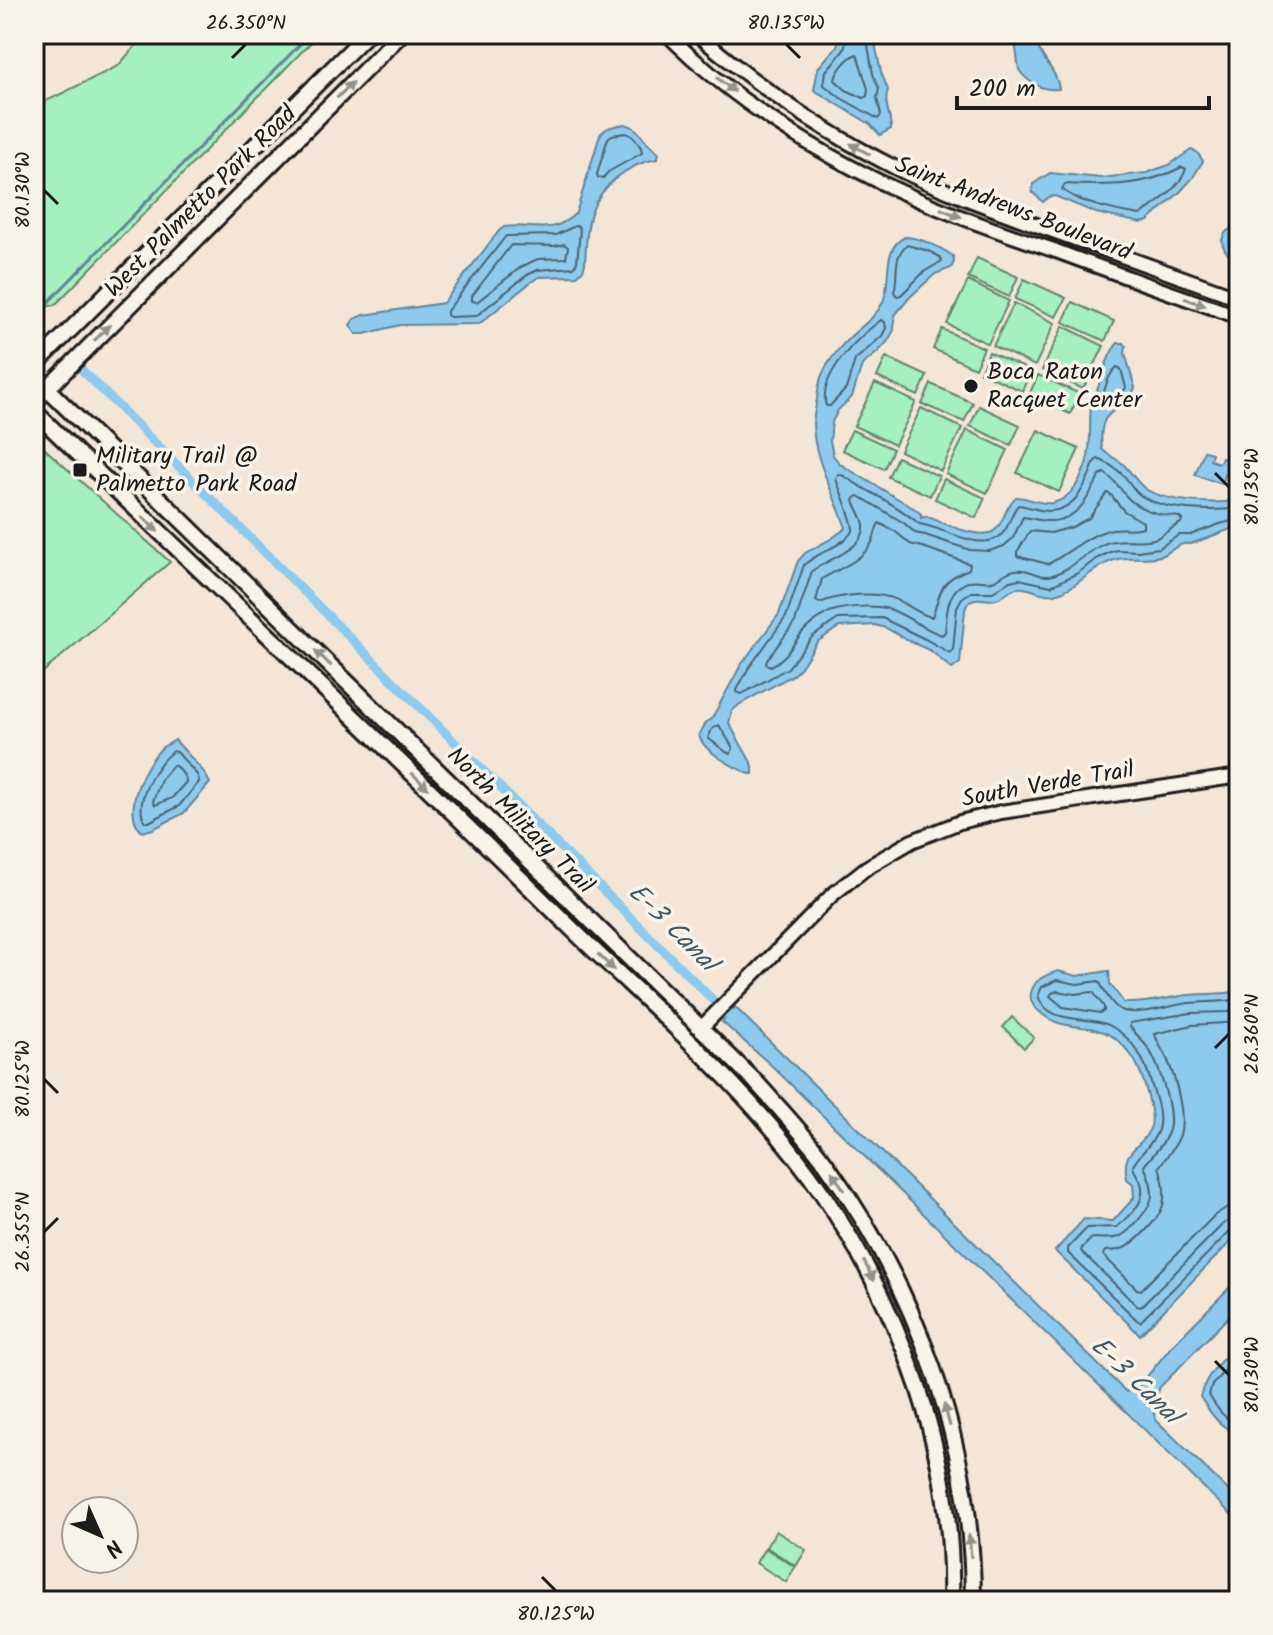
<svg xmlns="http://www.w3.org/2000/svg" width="1273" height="1635" font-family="Kalam,sans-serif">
  <rect width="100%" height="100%" fill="#f3e6d7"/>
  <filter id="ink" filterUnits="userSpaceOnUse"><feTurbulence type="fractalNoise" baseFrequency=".0125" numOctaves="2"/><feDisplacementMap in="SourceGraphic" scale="16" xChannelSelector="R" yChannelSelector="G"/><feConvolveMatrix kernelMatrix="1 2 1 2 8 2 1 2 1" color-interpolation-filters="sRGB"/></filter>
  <g filter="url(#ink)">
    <g fill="#a6efbe" stroke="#61866d" stroke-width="2">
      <polygon points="146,34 319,34 55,305 38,308 34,304 34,107 118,66"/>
      <polygon points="977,258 1018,277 1009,297 968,278"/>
      <polygon points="1024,279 1066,298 1056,317 1015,299"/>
      <polygon points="968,281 1009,301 988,344 947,324"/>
      <polygon points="1072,302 1114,321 1105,341 1063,322"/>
      <polygon points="1014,303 1055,323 1035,366 993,346"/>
      <polygon points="1063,326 1104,346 1083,389 1042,370"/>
      <polygon points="942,329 984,348 975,368 933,349"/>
      <polygon points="989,352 1031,371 1022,391 980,372"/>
      <polygon points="886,357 927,376 918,396 877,377"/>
      <polygon points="1038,375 1080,394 1070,414 1029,395"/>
      <polygon points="875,383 916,402 895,445 854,426"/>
      <polygon points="931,384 973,403 964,422 922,404"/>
      <polygon points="979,406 1020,425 1011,445 970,426"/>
      <polygon points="921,408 962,428 941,471 900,451"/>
      <polygon points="852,430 893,449 884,469 842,450"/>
      <polygon points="967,430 1008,450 987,493 946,474"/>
      <polygon points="1038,430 1079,449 1059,492 1017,473"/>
      <polygon points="34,447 44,448 170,562 34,680"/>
      <polygon points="897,457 939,476 930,496 888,477"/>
      <polygon points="944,479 985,498 976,518 935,499"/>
      <polygon points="1012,1017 1034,1038 1024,1048 1003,1027"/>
      <polygon points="776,1531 806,1550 796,1566 766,1547"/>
      <polygon points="765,1548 795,1567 786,1582 756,1563"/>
    </g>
    <g fill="#8ecaee" stroke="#60849a" stroke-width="2">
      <path d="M841 34H873L881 72 888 90C883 103 891 116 891 129L880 135 870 124 814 90 818 68 837 46Z"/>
      <path d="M1014 34H1042L1037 43C1041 60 1057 70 1059 89 1043 91 1028 83 1019 70Z"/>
      <path d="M625 124C637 127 638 132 645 140 649 146 655 149 659 154L657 159C628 164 601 185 591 213 586 229 586 248 585 264L583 270 577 276 539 277 531 282 479 324 400 325 364 334H356L350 325 354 319 364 315 443 303 499 231 504 227C534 223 551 237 576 213L600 135C606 126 616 126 625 124Z"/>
      <polygon points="1191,150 1197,152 1203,161 1192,179 1180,192 1148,221 1141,223 1096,213 1055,196 1049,197 1043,202 1032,192 1033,184 1050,173 1101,178 1146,173 1169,165"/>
      <path d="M1239 224V260L1238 261C1228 257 1216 243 1226 232 1230 228 1235 227 1239 224Z"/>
      <path d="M905 237C923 238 938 246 953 256L954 262 951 268 935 274 910 297 895 315 894 330 888 341 878 352 862 365 852 397 838 410 832 422 830 441 833 455 840 464 915 509 921 514V518L926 516C941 522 982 542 995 530 1004 523 1005 506 1016 497 1028 497 1040 505 1052 503 1071 500 1082 478 1087 461 1092 444 1089 422 1091 405 1092 398 1097 394 1098 388 1101 377 1110 350 1118 343H1124L1126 346 1125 353 1135 388C1121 419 1097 402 1102 449 1107 455 1115 458 1122 463 1131 471 1137 484 1147 490 1168 502 1216 505 1239 500V526L1191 544C1178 542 1174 550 1163 555 1147 561 1129 555 1114 560 1092 567 1078 588 1055 594 1041 597 1030 586 1018 588 1010 588 1004 597 996 599 988 602 979 596 972 600 967 602 967 605 965 610L960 663 952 669 931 651 909 641 886 628 875 625 839 627 817 642 801 667 793 675 740 704 732 711 729 723 753 766V774H750C735 768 702 751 699 735L707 721 711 720 741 665 779 614 798 561 805 553 831 539 846 528C835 495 813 459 813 423 814 414 816 406 817 398 818 384 823 369 832 358 837 351 842 345 848 339 859 328 875 318 882 304 893 282 880 249 905 237Z"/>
      <polygon points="1204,451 1212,453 1210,460 1219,463 1222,458 1230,461 1222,484 1195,475"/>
      <path d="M175 740 204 772 210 783 184 813 153 829 142 832C121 812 144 763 164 746 165 746 174 741 175 740Z"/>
      <path d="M1058 971 1077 976 1109 971 1110 984 1124 1003C1149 1004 1164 998 1188 995 1205 993 1222 995 1239 991V1233L1140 1335 1055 1251 1084 1219 1113 1221 1134 1198 1133 1184 1127 1179C1120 1147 1143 1150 1151 1126 1155 1113 1142 1073 1135 1061 1130 1052 1119 1040 1110 1035 1088 1022 1062 1032 1041 1013 1035 1008 1029 1002 1031 993 1034 979 1046 975 1058 971Z"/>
      <polygon points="735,1007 1126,1392 1141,1384 1171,1347 1239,1278 1239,1306 1160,1387 1153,1408 1155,1419 1239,1501 1239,1522 771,1065 722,1022"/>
      <path d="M1239 1343V1431C1221 1432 1209 1410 1200 1397 1206 1374 1222 1359 1239 1343Z"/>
    </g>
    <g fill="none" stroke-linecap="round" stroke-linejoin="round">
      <g stroke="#4a6270" stroke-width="2">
        <polyline points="848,34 844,50 826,71 824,85 841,98 878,119 881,115 877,98 879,89 873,74 866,34"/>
        <path d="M857 54 868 89 867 96 864 98 846 90 835 80C836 71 849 56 857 54Z"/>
        <path d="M625 133C633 134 642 146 642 153L608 172 603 178H598L597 174 608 138 612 135Z"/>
        <path d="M1182 167 1186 169C1180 188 1156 204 1140 215 1118 212 1078 203 1062 189L1065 184C1106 186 1145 187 1182 167Z"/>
        <polygon points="575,226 578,226 580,230 577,262 574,267 538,270 527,275 476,316 450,317 447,315 447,311 506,236 556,235"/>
        <polygon points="564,244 568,247 566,258 538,259 531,262 521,267 477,302 472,301 472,296 511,245 555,246"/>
        <path d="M907 245 929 251 940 257 942 261 924 272 901 295 897 296 894 292C899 276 892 256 907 245Z"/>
        <path d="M881 320 885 322 886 328 882 336 855 360 846 389 830 406H826C817 376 859 336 881 320Z"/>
        <path d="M1117 367 1121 369 1126 388 1118 398 1104 405 1101 400C1106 388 1107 375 1117 367Z"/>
        <path d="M1104 473C1114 479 1119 487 1126 496 1139 511 1161 515 1179 517L1182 520 1181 523C1172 527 1163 536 1154 539 1138 543 1121 537 1106 543 1086 551 1073 569 1053 575 1043 579 1033 571 1023 570 1010 568 1005 575 995 580 987 584 979 579 971 581 946 587 947 612 945 632L942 635C924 629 909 617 892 610 878 605 850 606 836 610 826 612 816 620 809 626 793 639 791 656 771 666L766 664 767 660 795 622 812 571C827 559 866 549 864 525 863 517 857 509 854 501L856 497 859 496 904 523 915 533 925 535 970 550 989 551 1004 546 1013 538 1023 517C1032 518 1041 521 1049 521 1078 521 1089 497 1100 475Z"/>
        <path d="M1107 493 1110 494 1124 511 1143 522V527C1131 531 1118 526 1105 531 1083 538 1068 554 1048 564L1017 556V552L1030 531 1051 533 1072 527 1089 518Z"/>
        <path d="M1239 508C1212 512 1163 511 1140 495 1133 490 1130 482 1124 476 1116 468 1108 463 1098 459L1095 461C1087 482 1077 510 1050 511 1040 512 1029 506 1018 505 1011 513 1010 525 1003 533 985 556 941 526 919 524 897 504 869 493 844 476L838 474 836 479C840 491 854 521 853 531 840 548 819 551 804 565L786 617 748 669 736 692 742 694 788 668 812 637 838 619 882 618 927 640 950 653 953 650 957 607 962 598 971 592H993L1010 581 1019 579 1051 586 1078 573 1096 559 1110 552 1117 550 1138 551 1159 548 1179 535H1190L1220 524 1239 519"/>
        <path d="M879 523 896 532 910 544 923 547 970 564 969 569C938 581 942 591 932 617 919 615 910 605 897 600 877 591 840 594 820 603L816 601 822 579C838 569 859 562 870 546 875 539 875 529 879 523Z"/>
        <polygon points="719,725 733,748 731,754 726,752 708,738 712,729"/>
        <path d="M173 751 177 752 198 776 199 782 179 806 149 822H145C133 802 156 763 173 751Z"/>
        <path d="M173 765C178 767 186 776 186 782L172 798 155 805 153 801 161 780Z"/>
        <polygon points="1057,991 1075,994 1093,992 1104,1007 1104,1011 1100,1013 1063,1007 1050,996 1052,993"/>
        <path d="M1239 999C1222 1003 1206 1001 1189 1003 1171 1005 1138 1017 1121 1010 1112 1006 1103 989 1099 981L1077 984 1057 980 1042 987 1038 996C1050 1028 1091 1013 1114 1028 1134 1040 1146 1062 1151 1083 1155 1096 1161 1111 1159 1125 1157 1141 1140 1152 1133 1166 1134 1174 1139 1176 1141 1183 1147 1202 1130 1216 1117 1227L1087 1228 1068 1248V1253L1137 1320 1140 1322 1230 1231 1239 1229"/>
        <path d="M1239 1009 1228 1012 1191 1013 1130 1023V1027C1137 1035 1145 1043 1150 1051 1160 1068 1174 1112 1169 1130 1165 1144 1152 1155 1144 1166 1157 1194 1155 1202 1134 1225 1129 1230 1125 1235 1118 1237 1110 1240 1100 1238 1092 1238L1082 1248 1081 1251 1137 1306 1141 1307 1223 1224 1230 1220 1239 1219"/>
        <path d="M1239 1022 1192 1025 1155 1034C1157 1043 1164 1052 1168 1061 1176 1080 1186 1116 1180 1135 1176 1147 1166 1157 1159 1167 1163 1178 1166 1192 1163 1205 1160 1218 1136 1243 1124 1248 1118 1251 1112 1251 1105 1251L1103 1255 1137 1289 1141 1290 1215 1215 1226 1208 1239 1206"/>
        <path d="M1239 1354 1212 1385 1209 1395C1216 1407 1225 1421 1239 1424"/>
      </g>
      <polyline stroke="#60849a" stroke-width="3" points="34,317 310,34"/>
      <g stroke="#8ecaee" stroke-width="9">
        <polyline points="34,323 42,331"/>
        <polyline points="80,368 734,1021"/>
      </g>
      <defs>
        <g id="minor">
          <path d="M667 34C738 105 828 160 919 200 964 220 1010 235 1056 251 1117 274 1178 296 1239 317"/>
          <path d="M697 34C758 87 825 133 898 169 947 193 999 211 1050 230 1113 253 1176 275 1239 298"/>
          <polyline points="700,1029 832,895 866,868 912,841 960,822 1001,812 1239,776"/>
        </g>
        <g id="major">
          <polyline points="34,366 367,34"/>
          <path d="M34 376 755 1081C779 1108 805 1135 826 1164 917 1290 973 1444 973 1601"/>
          <polyline points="34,402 401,34"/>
          <path d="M34 411C213 584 394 753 571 928 657 1012 754 1093 822 1193 902 1312 955 1456 951 1601"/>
        </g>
      </defs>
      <use href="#minor" stroke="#1c1c1c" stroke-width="18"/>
      <use href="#major" stroke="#1c1c1c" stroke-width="20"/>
      <use href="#minor" stroke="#f7f3e8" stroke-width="12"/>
      <use href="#major" stroke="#f7f3e8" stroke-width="14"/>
    </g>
    <defs><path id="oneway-solid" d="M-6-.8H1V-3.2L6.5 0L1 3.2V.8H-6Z" transform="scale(2)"/></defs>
    <g fill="#94928c">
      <use href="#oneway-solid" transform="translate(726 85) rotate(38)"/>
      <use href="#oneway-solid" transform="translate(345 90) rotate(-45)"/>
      <use href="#oneway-solid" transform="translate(860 149) rotate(-151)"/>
      <use href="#oneway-solid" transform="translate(951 213) rotate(22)"/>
      <use href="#oneway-solid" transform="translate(1195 302) rotate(19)"/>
      <use href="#oneway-solid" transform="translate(102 333) rotate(-45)"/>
      <use href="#oneway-solid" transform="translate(150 524) rotate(44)"/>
      <use href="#oneway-solid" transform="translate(323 658) rotate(-136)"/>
      <use href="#oneway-solid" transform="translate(420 781) rotate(44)"/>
      <use href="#oneway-solid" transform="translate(606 962) rotate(45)"/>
      <use href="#oneway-solid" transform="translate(838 1181) rotate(-125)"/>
      <use href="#oneway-solid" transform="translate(869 1271) rotate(63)"/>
      <use href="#oneway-solid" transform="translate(947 1415) rotate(-105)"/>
      <use href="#oneway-solid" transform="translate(970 1546) rotate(-95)"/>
    </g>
  </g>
  <path fill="none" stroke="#1c1c1c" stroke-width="3" d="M786 44 800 58M232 58 246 44M44 190 58 204M1215 473 1229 487M1215 1048 1229 1034M44 1079 58 1093M44 1232 58 1218M1215 1361 1229 1375M542 1577 556 1591"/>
  <g fill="#1c1c1c" stroke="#f7f3e8" stroke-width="3">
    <circle cx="971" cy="386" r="8"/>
    <rect x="72" y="462" width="16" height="16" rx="4"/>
  </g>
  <g text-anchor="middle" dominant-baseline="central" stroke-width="7" stroke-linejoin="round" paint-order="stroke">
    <g font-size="24" fill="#1c1c1c" stroke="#f7f3e8">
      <text transform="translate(201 202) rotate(-45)">West Palmetto Park Road</text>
      <text transform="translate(1013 209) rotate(21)">Saint Andrews Boulevard</text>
      <text transform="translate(1048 785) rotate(-10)">South Verde Trail</text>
      <text transform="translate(520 821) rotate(45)">North Military Trail</text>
    </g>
    <g font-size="24" fill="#1c1c1c" stroke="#f7f3e8" text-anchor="start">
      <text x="987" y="372">Boca Raton<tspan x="987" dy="28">Racquet Center</tspan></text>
      <text x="96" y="456">Military Trail @<tspan x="96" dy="28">Palmetto Park Road</tspan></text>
    </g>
    <g font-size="26" font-style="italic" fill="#445966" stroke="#f7f3e8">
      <text transform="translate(672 928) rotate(45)">E-3 Canal</text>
      <text transform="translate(1135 1381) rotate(44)">E-3 Canal</text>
    </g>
  </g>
  <rect width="1273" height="1635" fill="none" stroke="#f7f3e8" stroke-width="88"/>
  <g transform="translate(100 1535) rotate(135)"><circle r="38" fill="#f7f3e8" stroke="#9f9d96" stroke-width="2"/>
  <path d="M0-6L14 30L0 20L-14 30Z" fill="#1c1c1c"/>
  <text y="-12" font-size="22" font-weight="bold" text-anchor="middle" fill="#1c1c1c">N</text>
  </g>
  <path d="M957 96v12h252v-12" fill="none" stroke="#1c1c1c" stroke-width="4"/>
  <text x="969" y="96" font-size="24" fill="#1c1c1c" stroke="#f7f3e8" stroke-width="6" paint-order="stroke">200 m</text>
  <rect x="44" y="44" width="1185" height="1547" fill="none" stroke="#1c1c1c" stroke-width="3"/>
  <g font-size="20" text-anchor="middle" fill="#1c1c1c">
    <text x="246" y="29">26.350°N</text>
    <text x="786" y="29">80.135°W</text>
    <text transform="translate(22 190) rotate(-90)" y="7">80.130°W</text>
    <text transform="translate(1251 487) rotate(-90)" y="7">80.135°W</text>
    <text transform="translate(1251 1034) rotate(-90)" y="7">26.360°N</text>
    <text transform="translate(22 1079) rotate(-90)" y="7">80.125°W</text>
    <text transform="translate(22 1232) rotate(-90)" y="7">26.355°N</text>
    <text transform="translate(1251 1375) rotate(-90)" y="7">80.130°W</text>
    <text x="556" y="1620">80.125°W</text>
  </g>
</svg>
